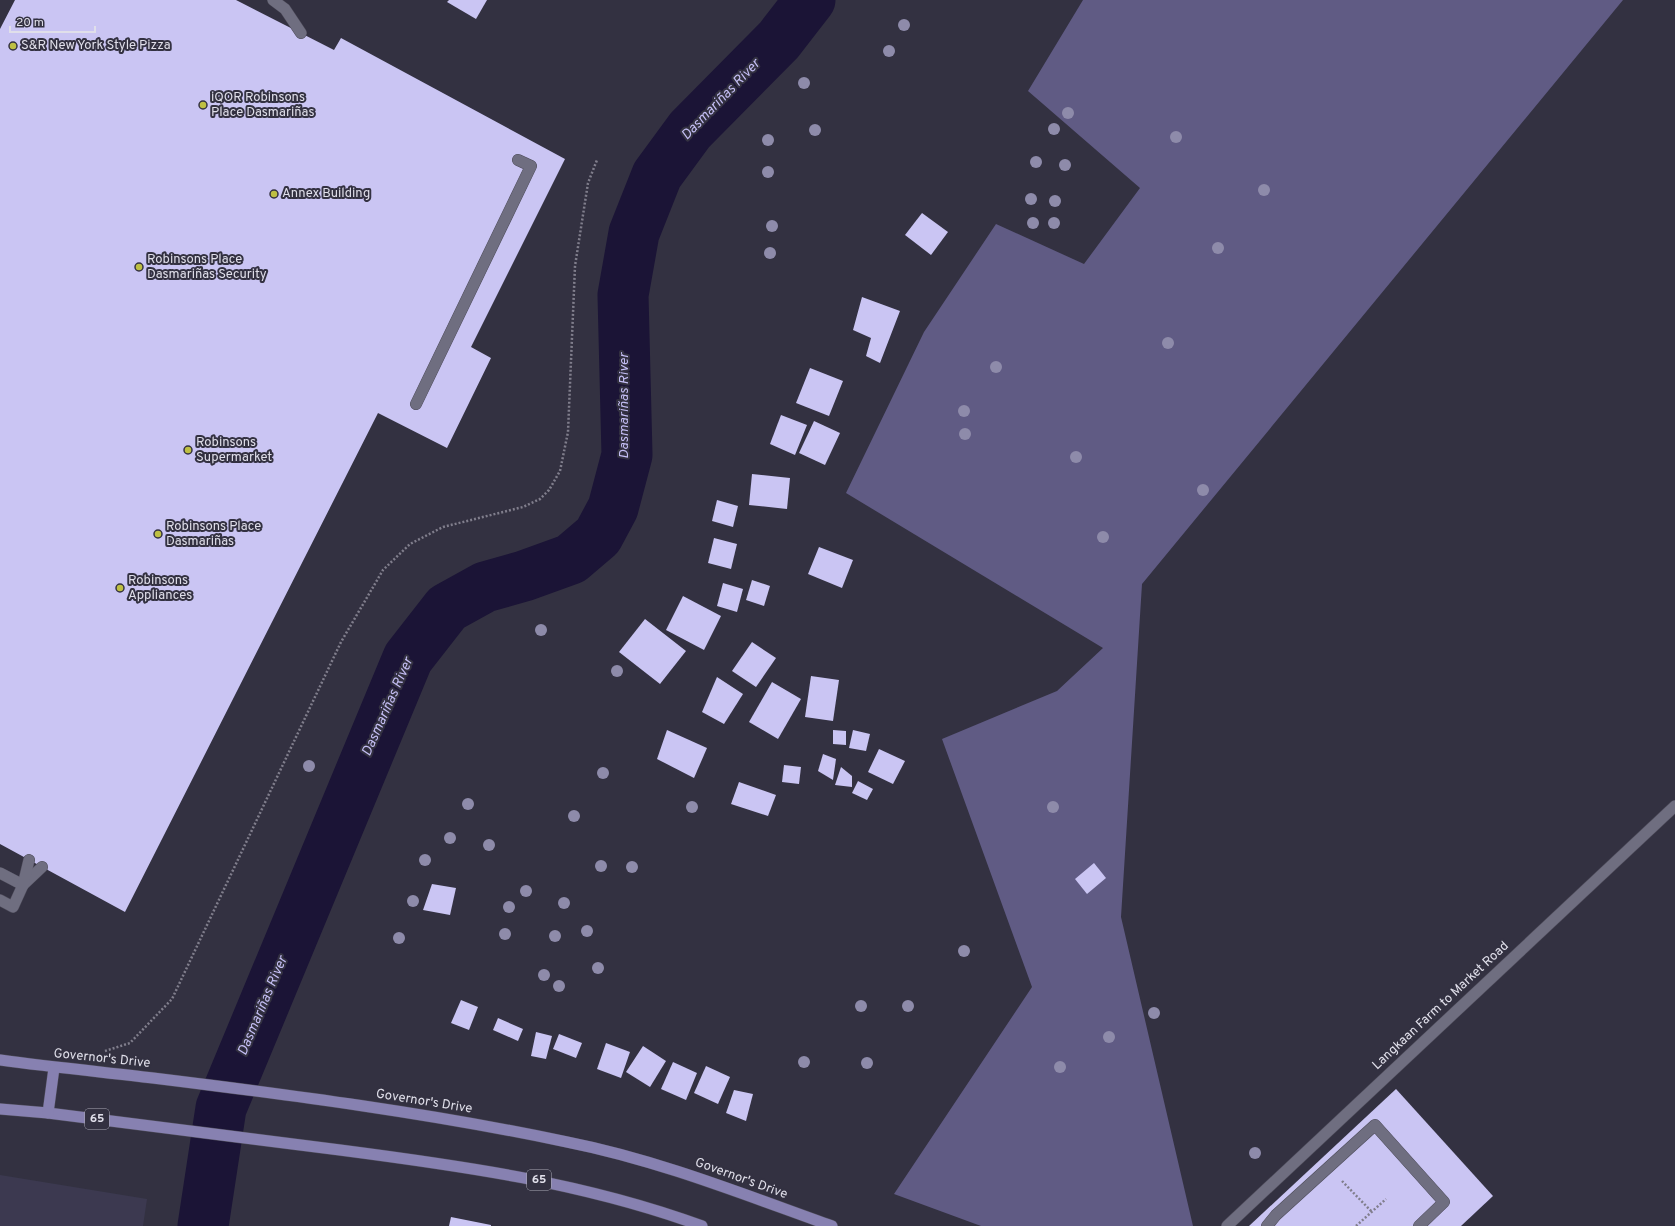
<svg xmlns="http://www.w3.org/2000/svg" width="1675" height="1226" font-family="Overpass,sans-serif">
  <rect width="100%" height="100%" fill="#333141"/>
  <polygon fill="#3c3950" points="0,1175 147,1199 143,1226 0,1226"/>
  <polygon fill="#605b84" points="1083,0 1623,0 1142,584 1121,917 1193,1226 981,1226 894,1194 1032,987 942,739 1057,691 1103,648 846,493 924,332 996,224 1084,264 1140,188 1028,91"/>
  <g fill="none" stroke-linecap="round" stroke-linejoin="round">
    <polyline stroke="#1b1436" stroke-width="51" points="203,1226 221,1108 408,658 447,608 485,587 524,576 571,559 598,536 613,508 627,455 623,295 634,233 657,175 690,130 779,40 810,0"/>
  </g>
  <g fill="#cac5f3">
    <polygon points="15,0 236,0 334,50 341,38 565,159 471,347 491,358 447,448 378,413 125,912 0,844 0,29"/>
    <polygon points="449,0 487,0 476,19 447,2"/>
    <polygon points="922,213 948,232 931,255 905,235"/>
    <polygon points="862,297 900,311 880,363 866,356 871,338 853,330"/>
    <polygon points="810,368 843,381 829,416 796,403"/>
    <polygon points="781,415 807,425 795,455 770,444"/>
    <polygon points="814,421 840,433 825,465 799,453"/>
    <polygon points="752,474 790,478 787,509 749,505"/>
    <polygon points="717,500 738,506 733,527 712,521"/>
    <polygon points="714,538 737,544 731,569 708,563"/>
    <polygon points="819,547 853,560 842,588 808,574"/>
    <polygon points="752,580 770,586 764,606 746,600"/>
    <polygon points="723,583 743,589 737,612 717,606"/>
    <polygon points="683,596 721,616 704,650 666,630"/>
    <polygon points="645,619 686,651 660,684 619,652"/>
    <polygon points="752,642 776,658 756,687 732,671"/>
    <polygon points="811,676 839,680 833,721 805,717"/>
    <polygon points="717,677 743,694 724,724 702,712"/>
    <polygon points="772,682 801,699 778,739 749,722"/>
    <polygon points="667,730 707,748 694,778 657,759"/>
    <polygon points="833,730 846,731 846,745 833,744"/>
    <polygon points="853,730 870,734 866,751 849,748"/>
    <polygon points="879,749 905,761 893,784 868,772"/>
    <polygon points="823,754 836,759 833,780 818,771"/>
    <polygon points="784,765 801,767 799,784 782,782"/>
    <polygon points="841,767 852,776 852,787 835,785"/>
    <polygon points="858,781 873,789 867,800 852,793"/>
    <polygon points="739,782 776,795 768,816 731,804"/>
    <polygon points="1094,863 1106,878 1087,894 1075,879"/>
    <polygon points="432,884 456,888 450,915 423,910"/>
    <polygon points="461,1000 478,1007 469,1030 451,1023"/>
    <polygon points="498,1018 523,1029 518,1041 493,1030"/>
    <polygon points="536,1032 552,1036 546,1059 531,1056"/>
    <polygon points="559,1034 582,1043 576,1058 553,1049"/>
    <polygon points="606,1043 630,1052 621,1078 597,1069"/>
    <polygon points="643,1046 666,1061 650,1087 626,1072"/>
    <polygon points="673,1062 697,1073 686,1100 661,1089"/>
    <polygon points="706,1066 730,1077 718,1104 694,1093"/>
    <polygon points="1396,1089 1493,1196 1461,1226 1249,1226"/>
    <polygon points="734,1090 753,1094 746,1121 726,1113"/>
    <polygon points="451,1217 491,1225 491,1226 449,1226"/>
  </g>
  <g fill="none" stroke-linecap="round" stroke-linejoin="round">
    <defs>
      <g id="service">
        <polyline points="273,0 285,9 301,33"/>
        <polyline points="416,404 531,166 518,160"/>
        <polyline points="0,873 23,885"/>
        <polyline points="23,885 42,867"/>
        <polyline points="0,900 13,907 23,885 29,860"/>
        <polyline points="1267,1226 1276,1215 1375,1125 1444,1202 1419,1226"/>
      </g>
      <polyline id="minor" points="1227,1226 1675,806"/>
      <g id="primary">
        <path d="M0 1060C51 1067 102 1072 153 1078 291 1095 430 1113 567 1142 658 1160 745 1195 832 1226"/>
        <path d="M0 1109 48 1113C146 1126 243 1138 340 1150 463 1166 585 1183 702 1226"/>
        <polyline points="48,1113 54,1068"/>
      </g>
    </defs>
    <use href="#service" stroke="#4e4c5a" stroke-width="12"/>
    <use href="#minor" stroke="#4e4c5a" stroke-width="12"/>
    <use href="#primary" stroke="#4e4c5a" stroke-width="12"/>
    <g stroke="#807e8c" stroke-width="2.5" stroke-dasharray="2 2" stroke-linecap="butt">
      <polyline points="105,1051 130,1043 172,999 341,642 383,570 410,544 443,527 523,507 540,499 549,490 560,471 568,432 575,266 588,183 597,160"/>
      <polyline points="1342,1181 1372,1212"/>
      <polyline points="1356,1226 1386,1199"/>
    </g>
    <use href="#service" stroke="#6f6e80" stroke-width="11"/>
    <use href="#minor" stroke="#6f6e80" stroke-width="11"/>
    <use href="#primary" stroke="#8781b1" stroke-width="11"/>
  </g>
  <g fill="#8e8baa">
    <circle cx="904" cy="25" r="6"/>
    <circle cx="889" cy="51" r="6"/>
    <circle cx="804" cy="83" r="6"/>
    <circle cx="1068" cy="113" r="6"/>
    <circle cx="1054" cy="129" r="6"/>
    <circle cx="815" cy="130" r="6"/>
    <circle cx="1176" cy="137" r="6"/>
    <circle cx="768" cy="140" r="6"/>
    <circle cx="1036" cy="162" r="6"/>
    <circle cx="1065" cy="165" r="6"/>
    <circle cx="768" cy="172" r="6"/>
    <circle cx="1264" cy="190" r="6"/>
    <circle cx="1031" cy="199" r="6"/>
    <circle cx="1055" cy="201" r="6"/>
    <circle cx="1033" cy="223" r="6"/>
    <circle cx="1054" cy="223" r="6"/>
    <circle cx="772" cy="226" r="6"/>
    <circle cx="1218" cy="248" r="6"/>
    <circle cx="770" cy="253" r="6"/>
    <circle cx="1168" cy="343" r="6"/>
    <circle cx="996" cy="367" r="6"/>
    <circle cx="964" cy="411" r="6"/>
    <circle cx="965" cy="434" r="6"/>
    <circle cx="1076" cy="457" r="6"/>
    <circle cx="1203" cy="490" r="6"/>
    <circle cx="1103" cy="537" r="6"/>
    <circle cx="541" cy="630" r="6"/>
    <circle cx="617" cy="671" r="6"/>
    <circle cx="309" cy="766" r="6"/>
    <circle cx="603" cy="773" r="6"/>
    <circle cx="468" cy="804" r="6"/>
    <circle cx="692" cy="807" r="6"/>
    <circle cx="1053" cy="807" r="6"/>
    <circle cx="574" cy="816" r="6"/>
    <circle cx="450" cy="838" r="6"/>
    <circle cx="489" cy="845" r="6"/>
    <circle cx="425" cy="860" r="6"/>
    <circle cx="601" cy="866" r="6"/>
    <circle cx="632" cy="867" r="6"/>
    <circle cx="526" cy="891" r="6"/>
    <circle cx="413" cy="901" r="6"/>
    <circle cx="564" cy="903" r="6"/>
    <circle cx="509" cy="907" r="6"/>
    <circle cx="587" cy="931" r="6"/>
    <circle cx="505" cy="934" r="6"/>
    <circle cx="555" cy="936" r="6"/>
    <circle cx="399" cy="938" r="6"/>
    <circle cx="964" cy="951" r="6"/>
    <circle cx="598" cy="968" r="6"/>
    <circle cx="544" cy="975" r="6"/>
    <circle cx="559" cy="986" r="6"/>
    <circle cx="861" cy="1006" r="6"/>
    <circle cx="908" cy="1006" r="6"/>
    <circle cx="1154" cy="1013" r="6"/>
    <circle cx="1109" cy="1037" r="6"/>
    <circle cx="804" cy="1062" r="6"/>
    <circle cx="867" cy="1063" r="6"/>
    <circle cx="1060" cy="1067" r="6"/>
    <circle cx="1255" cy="1153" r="6"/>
  </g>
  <g fill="#bebf42" stroke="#333141" stroke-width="1.5">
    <circle cx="13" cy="46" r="4"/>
    <circle cx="203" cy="105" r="4"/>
    <circle cx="274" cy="194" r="4"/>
    <circle cx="139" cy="267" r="4"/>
    <circle cx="188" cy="450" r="4"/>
    <circle cx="158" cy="534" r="4"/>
    <circle cx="120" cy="588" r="4"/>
  </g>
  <g text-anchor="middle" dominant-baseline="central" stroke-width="4" stroke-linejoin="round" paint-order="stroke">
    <g fill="#333141" stroke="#acabb7" stroke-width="1">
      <rect x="85" y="1109" width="24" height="20" rx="3"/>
      <rect x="527" y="1170" width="24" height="20" rx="3"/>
    </g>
    <g font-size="12" font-weight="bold" fill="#e0dfea">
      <text x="97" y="1119">65</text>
      <text x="539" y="1180">65</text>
    </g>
    <g font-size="13" fill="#e0dfea" stroke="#333141" text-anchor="start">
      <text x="21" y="46">S&amp;R New York Style Pizza</text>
      <text x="211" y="98">iQOR Robinsons<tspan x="211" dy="15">Place Dasmariñas</tspan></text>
      <text x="282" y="194">Annex Building</text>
      <text x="147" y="260">Robinsons Place<tspan x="147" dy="15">Dasmariñas Security</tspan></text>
      <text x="196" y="443">Robinsons<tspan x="196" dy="15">Supermarket</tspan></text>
      <text x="166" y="527">Robinsons Place<tspan x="166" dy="15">Dasmariñas</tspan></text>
      <text x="128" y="581">Robinsons<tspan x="128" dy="15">Appliances</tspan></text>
    </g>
    <g font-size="13" fill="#e0dfea" stroke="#333141">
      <text transform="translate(1441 1006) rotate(-43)">Langkaan Farm to Market Road</text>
      <text transform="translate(102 1059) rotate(6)">Governor's Drive</text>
      <text transform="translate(424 1102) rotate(9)">Governor's Drive</text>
      <text transform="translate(741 1179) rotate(20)">Governor's Drive</text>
    </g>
    <g font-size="14" font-style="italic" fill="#c5bff5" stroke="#333141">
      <text transform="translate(721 100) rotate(-46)">Dasmariñas River</text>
      <text transform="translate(624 406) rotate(-90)">Dasmariñas River</text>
      <text transform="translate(388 707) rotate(-66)">Dasmariñas River</text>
      <text transform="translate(263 1006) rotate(-67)">Dasmariñas River</text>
    </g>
  </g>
  <path d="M10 26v6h85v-6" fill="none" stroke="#e0dfea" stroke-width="2"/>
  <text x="16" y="26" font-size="12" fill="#e0dfea" stroke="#333141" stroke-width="3" paint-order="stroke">20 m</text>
</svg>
